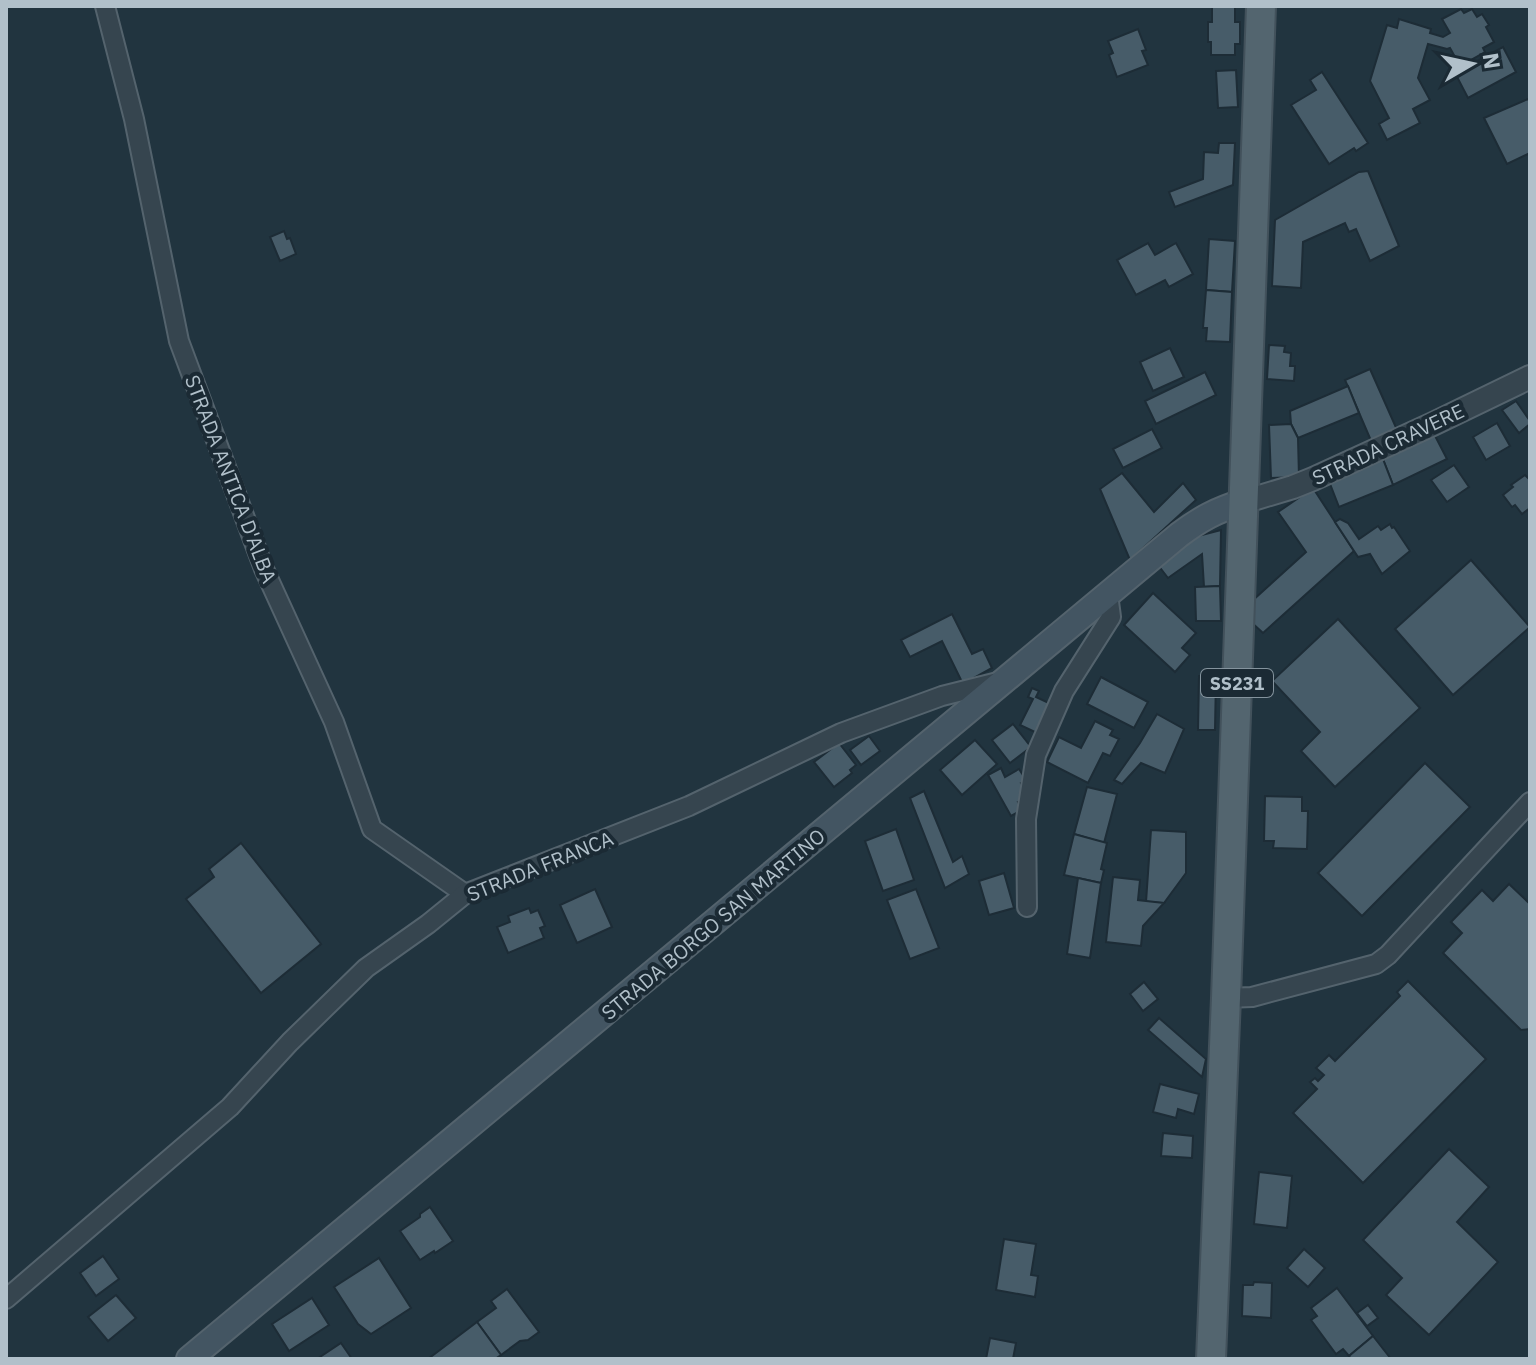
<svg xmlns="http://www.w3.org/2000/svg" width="1536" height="1365" font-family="'IBM Plex Sans',sans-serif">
  <rect width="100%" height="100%" fill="#21343f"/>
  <g fill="#475c69" stroke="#1d2c36" stroke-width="2">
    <polygon points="1212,6 1235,6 1235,22 1240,22 1240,44 1235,44 1235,55 1211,55 1211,42 1208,42 1208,22 1212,22"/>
    <polygon points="1461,9 1464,13 1472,9 1477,17 1482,14 1489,25 1486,27 1494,42 1483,48 1485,52 1460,66 1450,48 1447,49 1428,44 1418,78 1430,100 1413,109 1420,123 1387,140 1379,124 1389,118 1370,81 1387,25 1397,28 1399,19 1431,29 1430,33 1443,37 1450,33 1442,19"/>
    <polygon points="1138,29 1146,50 1142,51 1148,65 1117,77 1109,55 1113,53 1108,41"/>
    <polygon points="1503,47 1516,72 1468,98 1455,73"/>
    <polygon points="1236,70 1238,107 1218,108 1216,71"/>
    <polygon points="1322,72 1368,143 1356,151 1354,148 1329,164 1291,105 1316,90 1310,80"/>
    <polygon points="1528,99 1530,102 1530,153 1507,164 1484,118"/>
    <polygon points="1219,143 1235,143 1233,185 1175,207 1169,192 1203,179 1204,152 1218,153"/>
    <polygon points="1368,171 1399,246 1370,261 1356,229 1349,232 1345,223 1303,242 1301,288 1272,286 1275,220 1359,172"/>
    <polygon points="284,231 287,239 290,238 296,254 280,261 270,237"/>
    <polygon points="1209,239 1235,241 1232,292 1206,290"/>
    <polygon points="1148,243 1155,255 1176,243 1193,274 1169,287 1165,280 1136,295 1117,260"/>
    <polygon points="1206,290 1232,292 1230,342 1206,341 1207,328 1203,328"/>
    <polygon points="1269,345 1285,346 1284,352 1291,353 1290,366 1295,366 1294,381 1267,379"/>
    <polygon points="1170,348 1184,377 1153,391 1140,362"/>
    <polygon points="1370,369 1398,432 1372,443 1345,380"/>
    <polygon points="1205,372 1216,395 1156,424 1145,401"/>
    <polygon points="1348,386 1359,413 1298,438 1291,424 1290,411"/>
    <polygon points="1516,401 1530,421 1530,424 1519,433 1502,410"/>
    <polygon points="1497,423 1510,446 1486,460 1473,437"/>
    <polygon points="1291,424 1298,438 1299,477 1271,478 1269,425"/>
    <polygon points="1152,429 1162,448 1123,468 1113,449"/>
    <polygon points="1432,430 1447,459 1393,485 1381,454"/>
    <polygon points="1381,454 1393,485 1339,507 1327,476"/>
    <polygon points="1454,465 1469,487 1447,502 1431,480"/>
    <polygon points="1122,473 1154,512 1183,483 1196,500 1130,560 1100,489"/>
    <polygon points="1525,475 1530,480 1530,508 1522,514 1515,505 1512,507 1503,495 1513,487 1511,485"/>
    <polygon points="1313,488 1354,551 1263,633 1251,622 1252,601 1306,552 1278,512"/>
    <polygon points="1340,519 1348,523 1359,539 1378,526 1381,530 1390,524 1392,528 1394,527 1410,551 1382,574 1370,554 1358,557 1335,522"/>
    <polygon points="1221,530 1220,586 1204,587 1202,554 1168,578 1158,565 1198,536"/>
    <polygon points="1471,560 1530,627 1453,695 1395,629"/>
    <polygon points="1220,586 1221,621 1196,621 1195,587"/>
    <polygon points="1153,593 1196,633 1182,648 1190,655 1175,672 1124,625"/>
    <polygon points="952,614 972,654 983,649 992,668 963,684 942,641 910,657 901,640"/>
    <polygon points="1338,619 1420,708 1335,787 1301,751 1320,732 1272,681"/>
    <polygon points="1199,676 1216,677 1215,730 1198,730"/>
    <polygon points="1101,677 1148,702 1134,728 1087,704"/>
    <polygon points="1032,688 1039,691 1036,697 1051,704 1037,733 1020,725 1033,699 1028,697"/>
    <polygon points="1157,714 1184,729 1165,773 1141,763 1122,784 1114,780 1140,743"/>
    <polygon points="1095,721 1113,730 1110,735 1119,739 1110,756 1103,753 1088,783 1047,762 1059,737 1081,748"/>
    <polygon points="1013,724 1031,747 1010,763 992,740"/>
    <polygon points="869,736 880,751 861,765 850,750"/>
    <polygon points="975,740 997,764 962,795 940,770"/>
    <polygon points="839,743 856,765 850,770 852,773 834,787 814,762"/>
    <polygon points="1425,763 1470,807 1362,916 1318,873"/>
    <polygon points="1001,768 1005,777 1019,769 1026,780 1021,783 1025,790 1024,799 1018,802 1022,810 1011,816 988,775"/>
    <polygon points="1087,787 1117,794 1104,843 1074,834"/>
    <polygon points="924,791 953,862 962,856 969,874 945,888 910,798"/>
    <polygon points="1265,796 1302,797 1302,811 1308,811 1307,849 1273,848 1274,841 1264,841"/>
    <polygon points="896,829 914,880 883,891 865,841"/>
    <polygon points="1151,830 1186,832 1186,873 1164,903 1146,902"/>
    <polygon points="1074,834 1107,843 1101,869 1104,870 1101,883 1064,875"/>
    <polygon points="241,843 321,944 261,993 186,899 214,877 209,869"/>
    <polygon points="1004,873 1014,908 989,915 979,881"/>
    <polygon points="1113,877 1140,880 1138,900 1164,903 1143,926 1141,946 1106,942"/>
    <polygon points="1078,878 1101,883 1090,958 1067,954"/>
    <polygon points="1509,884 1530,904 1530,1029 1521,1030 1443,953 1462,933 1451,922 1482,890 1493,901"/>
    <polygon points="595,889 612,927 577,943 560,905"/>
    <polygon points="916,889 939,948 910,959 887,900"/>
    <polygon points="529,908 531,913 538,910 545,926 540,928 544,938 508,953 497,927 510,922 508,916"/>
    <polygon points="1408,981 1486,1059 1363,1183 1293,1113 1317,1089 1310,1082 1315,1078 1318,1081 1324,1075 1316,1068 1329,1055 1335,1061 1400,996 1397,992"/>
    <polygon points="1144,982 1158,999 1143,1011 1130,994"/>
    <polygon points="1159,1018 1206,1059 1202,1077 1148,1030"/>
    <polygon points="1160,1084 1199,1094 1194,1114 1178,1109 1176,1118 1153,1112"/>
    <polygon points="1163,1133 1193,1136 1192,1158 1161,1156"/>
    <polygon points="1449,1149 1489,1187 1457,1222 1498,1262 1429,1335 1386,1295 1402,1278 1363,1240"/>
    <polygon points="1259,1172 1292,1176 1287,1228 1254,1224"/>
    <polygon points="430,1207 453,1241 435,1253 434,1251 420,1260 400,1231 420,1217 420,1214"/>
    <polygon points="1004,1239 1036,1244 1031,1275 1038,1276 1035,1297 996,1290"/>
    <polygon points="1304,1249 1325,1268 1308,1287 1287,1268"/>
    <polygon points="103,1256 119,1279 96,1296 80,1273"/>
    <polygon points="379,1258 411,1308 371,1334 358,1324 334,1287"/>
    <polygon points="1254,1282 1272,1283 1271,1318 1242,1316 1243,1285 1253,1285"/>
    <polygon points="1337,1288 1373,1336 1349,1356 1343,1349 1336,1354 1311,1320 1317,1316 1311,1308"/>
    <polygon points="507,1289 539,1332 528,1340 520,1341 501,1355 477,1322 496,1308 491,1301"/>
    <polygon points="116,1295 136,1318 108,1341 88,1317"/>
    <polygon points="312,1298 329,1325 289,1351 272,1324"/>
    <polygon points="1368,1305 1378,1318 1367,1326 1357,1313"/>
    <polygon points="477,1322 501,1355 495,1359 428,1359"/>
    <polygon points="1373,1336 1391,1359 1351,1359 1349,1356"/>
    <polygon points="990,1338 1016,1343 1013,1359 986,1359"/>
    <polygon points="341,1343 352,1359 317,1359"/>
  </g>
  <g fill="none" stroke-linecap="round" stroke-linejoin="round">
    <defs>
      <g id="minor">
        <polyline points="105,6 134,119 179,341 264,569 334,722 372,829 465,894"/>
        <polyline points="1027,907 1026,819 1036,755 1064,691 1111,617 1108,594"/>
        <polyline points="1226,998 1252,997 1376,964 1388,955 1530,802"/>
        <polyline points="6,1299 230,1107 290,1042 366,968 428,924 465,894 689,806 841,733 942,696 1002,681"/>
      </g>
      <polyline id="tertiary" points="1243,502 1293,487 1313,479 1433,424 1530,377"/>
      <path id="secondary" d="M189 1359 1179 535C1200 519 1217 510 1243 502"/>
      <polyline id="primary" points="1211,1359 1226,998 1261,6"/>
    </defs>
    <use href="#minor" stroke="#54636d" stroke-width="22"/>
    <use href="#tertiary" stroke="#54636d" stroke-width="26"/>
    <use href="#secondary" stroke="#54636d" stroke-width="28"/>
    <use href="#primary" stroke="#42515b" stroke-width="32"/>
    <use href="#minor" stroke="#36454f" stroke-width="18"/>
    <use href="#tertiary" stroke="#36454f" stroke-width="22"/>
    <use href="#secondary" stroke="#435562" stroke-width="24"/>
    <use href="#primary" stroke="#53656f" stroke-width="28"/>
  </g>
  <g text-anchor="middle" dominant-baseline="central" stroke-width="8" stroke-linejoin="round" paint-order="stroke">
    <rect fill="#1b2a34" stroke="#84939d" stroke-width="2" x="1201" y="669" width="72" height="28" rx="6"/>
    <g font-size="18" font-weight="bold" fill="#b1c0ca">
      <text x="1237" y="683">SS231</text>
    </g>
    <g font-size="20" fill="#b1c0ca" stroke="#1b2a34">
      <text transform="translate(1388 444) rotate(-25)">STRADA CRAVERE</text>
      <text transform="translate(231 479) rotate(69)">STRADA ANTICA D'ALBA</text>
      <text transform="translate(540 866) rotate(-22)">STRADA FRANCA</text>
      <text transform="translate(713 924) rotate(-40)">STRADA BORGO SAN MARTINO</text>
    </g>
  </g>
  <rect width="1536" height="1365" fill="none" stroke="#b1c0ca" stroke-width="16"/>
  <g transform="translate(1472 64) rotate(81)" stroke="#1b2a34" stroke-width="6" paint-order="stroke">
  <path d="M0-6L14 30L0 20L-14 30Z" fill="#b1c0ca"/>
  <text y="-12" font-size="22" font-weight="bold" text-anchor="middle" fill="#b1c0ca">N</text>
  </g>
</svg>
